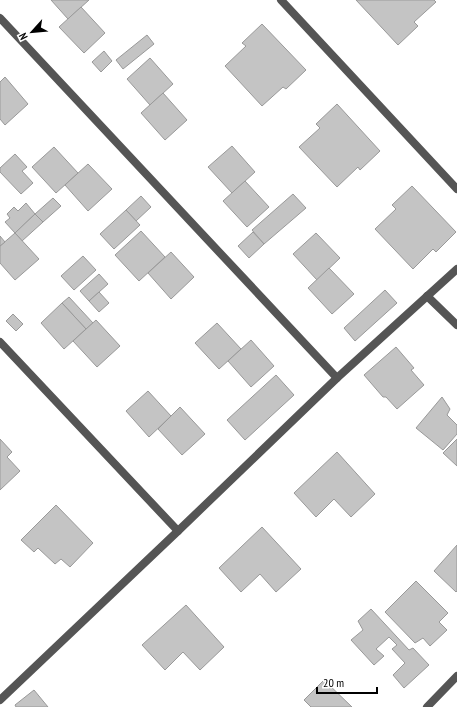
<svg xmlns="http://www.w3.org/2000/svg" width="457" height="707" font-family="'PT Sans Narrow',sans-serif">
  <rect width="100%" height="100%" fill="#fff"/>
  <g fill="#c4c4c4" stroke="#999">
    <polygon points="51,0 89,0 68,19"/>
    <polygon points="356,0 434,0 436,2 414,22 418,26 398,45"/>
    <polygon points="81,7 105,33 84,53 59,27"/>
    <polygon points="262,24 306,70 286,89 283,87 262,106 225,66 246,46 242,43"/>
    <polygon points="147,35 154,44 123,69 116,60"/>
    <polygon points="104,51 112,61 101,72 92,62"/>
    <polygon points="150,58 173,84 150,105 127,79"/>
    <polygon points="5,77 28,104 5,125 0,119 0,82"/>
    <polygon points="163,93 187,120 165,140 141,113"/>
    <polygon points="337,104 380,151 360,170 358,167 337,187 299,147 320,128 316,124"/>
    <polygon points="232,146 255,172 232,193 208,167"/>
    <polygon points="54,147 78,173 56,193 32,167"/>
    <polygon points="15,154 27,167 22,171 33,183 21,194 0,172 0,168"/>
    <polygon points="88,164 112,189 88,211 65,185"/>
    <polygon points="245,181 269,207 247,227 223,201"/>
    <polygon points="412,186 456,232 436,252 433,249 413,269 375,229 396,209 392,205"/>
    <polygon points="293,194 306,208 264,244 252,230"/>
    <polygon points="141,196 151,207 136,221 126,210"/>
    <polygon points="53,198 61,206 43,222 35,214"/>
    <polygon points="26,203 35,214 15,233 5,222 10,218 7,214 14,207 18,211"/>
    <polygon points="126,210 140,225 114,249 100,234"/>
    <polygon points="35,214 43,222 22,241 15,233"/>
    <polygon points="141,231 165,257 139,281 115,255"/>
    <polygon points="253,232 264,244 249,258 238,246"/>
    <polygon points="15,233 39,259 15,280 0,263 0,246"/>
    <polygon points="316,233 340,258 317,280 293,254"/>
    <polygon points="0,236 5,242 0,246"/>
    <polygon points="171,252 194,277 171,299 148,273"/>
    <polygon points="83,256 96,270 74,290 61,276"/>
    <polygon points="329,268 354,294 332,314 308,288"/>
    <polygon points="99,274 108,284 89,301 80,291"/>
    <polygon points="385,290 397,303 355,341 344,328"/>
    <polygon points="99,292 109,303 99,312 89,301"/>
    <polygon points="69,297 93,323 86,329 62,303"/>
    <polygon points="62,303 86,329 64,349 41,323"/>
    <polygon points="13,314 23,324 16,331 6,321"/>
    <polygon points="96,320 120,346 97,367 73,341"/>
    <polygon points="217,323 241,349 219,369 195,343"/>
    <polygon points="251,340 274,366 251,387 228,361"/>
    <polygon points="396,347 414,368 411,370 424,385 397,409 386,397 383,397 364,375"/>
    <polygon points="276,375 294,395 245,440 227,420"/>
    <polygon points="148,391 171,416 149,437 126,411"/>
    <polygon points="442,397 450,409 447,415 457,425 457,434 443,450 416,428"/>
    <polygon points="180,407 205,434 182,455 158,429"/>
    <polygon points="0,439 12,452 7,457 20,471 0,490"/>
    <polygon points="457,439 457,466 443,453"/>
    <polygon points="337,452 375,494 351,517 334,499 316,517 294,493"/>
    <polygon points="56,505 93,543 70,567 61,559 55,564 38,548 34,552 21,540"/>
    <polygon points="262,527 301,569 276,592 260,574 241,592 219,568"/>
    <polygon points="457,545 457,591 456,592 434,571"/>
    <polygon points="416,581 448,613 439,622 447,630 430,646 423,638 415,643 385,612"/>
    <polygon points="186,605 224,647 200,670 183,652 165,670 142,645"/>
    <polygon points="371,609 409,650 413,648 429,665 404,688 393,675 405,663 392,649 397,645 389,637 376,649 384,656 374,665 351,640 363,630 358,621"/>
    <polygon points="324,680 352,707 311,707 304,700"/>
    <polygon points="34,690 48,707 16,707 15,705"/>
  </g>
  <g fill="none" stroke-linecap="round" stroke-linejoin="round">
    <g stroke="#555" stroke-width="8">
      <polyline points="281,0 457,189"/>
      <polyline points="0,18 337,378"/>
      <polyline points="427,296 457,325"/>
      <polyline points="0,342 178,531"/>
      <polyline points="0,700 178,531 337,378 457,269"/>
      <polyline points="427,707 457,676"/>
    </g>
  </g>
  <g transform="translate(32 32) rotate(243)" stroke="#ffffff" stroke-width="3" paint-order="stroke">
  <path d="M0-3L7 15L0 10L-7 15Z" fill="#000000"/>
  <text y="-6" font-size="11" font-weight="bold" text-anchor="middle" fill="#000000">N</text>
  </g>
  <path d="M317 687v6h60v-6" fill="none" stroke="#000000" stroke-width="2"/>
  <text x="323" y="687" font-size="12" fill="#000000" stroke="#ffffff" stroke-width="3" paint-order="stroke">20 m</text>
</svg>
